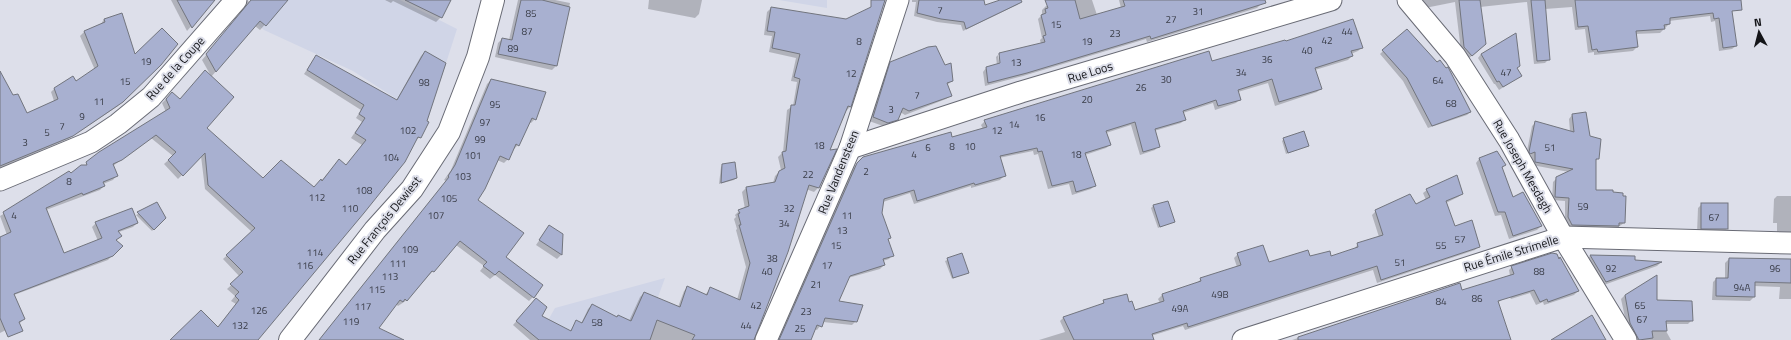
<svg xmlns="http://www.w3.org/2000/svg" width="1791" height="340" font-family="'Titillium Web',sans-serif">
  <rect width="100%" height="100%" fill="#dddfea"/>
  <g fill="#d0d5e7">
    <polygon points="254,0 400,0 457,29 428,119 353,71 264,30 244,12"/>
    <polygon points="779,0 827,0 827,8"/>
    <polygon points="665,278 642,340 537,340 555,308"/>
  </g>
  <g fill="#0003">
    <polygon points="171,0 214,0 187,31"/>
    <polygon points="247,0 249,2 251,0 287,0 260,30 255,26 211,77 205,128 263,179 314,188 321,181 339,160 346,166 362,145 351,138 362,122 356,118 361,110 304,74 316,56 396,101 421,56 425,52 420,137 414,141 257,340 171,340 217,328 236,304 231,301 235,296 227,289 240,277 223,259 252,232 205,189 201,156 178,179 164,164 173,156 151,138 113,166 117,175 113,180 103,184 104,186 100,190 46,210 64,254 98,241 92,227 96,223 137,223 133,227 119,232 121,236 115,241 121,246 108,260 14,295 24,319 20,323 0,333 0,238 7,235 0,216 71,175 166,112 162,103 172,93 180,100 211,76 202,60 241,14 243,4"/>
    <polygon points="385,0 450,0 441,17 436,22 393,1 391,3"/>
    <polygon points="518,0 555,0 570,3 556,66 552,70 495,57 498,43 502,39 509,40"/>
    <polygon points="649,0 702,0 699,14 695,18 648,9"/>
    <polygon points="912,0 972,0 985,6 1003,0 1020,0 1021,2 1017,5 963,31 961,25 937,22 914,16 916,2 912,2"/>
    <polygon points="1068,0 1092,0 1097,15 1121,8 1119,0 1259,0 1261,4 1257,8 1147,42 1146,39 1023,76 985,86 983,72 986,68 997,65 996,57 998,55 1000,68 1002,68 1000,55 998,55 999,54 1041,44 1040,40 1042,38 1038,19 1042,15 1042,10 1046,6"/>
    <polygon points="1418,0 1730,0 1736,46 1732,49 1719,51 1715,21 1711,22 1710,16 1669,21 1669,24 1660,33 1635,34 1637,47 1633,51 1594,55 1594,52 1588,53 1585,29 1575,30 1572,7 1545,9 1549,59 1545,63 1534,64 1527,2 1480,7 1481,48 1468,59 1461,51 1455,2 1425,8"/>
    <polygon points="884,2 850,107 846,111 829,151 818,188 814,192 806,189 775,287 753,340 530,340 513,325 532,304 541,317 570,331 577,321 581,324 588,309 592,305 617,318 629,321 640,297 644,293 678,307 684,291 688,287 705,295 711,288 737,300 746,267 736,230 737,229 734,219 736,217 735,215 739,211 745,209 742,192 746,188 773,183 775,176 781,170 778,157 783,152 787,110 793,106 797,82 791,81 796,58 769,52 772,36 764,35 767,12 771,8 847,20"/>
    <polygon points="104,19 134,55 118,106 68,139 0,168 0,129 26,114 54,101 51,92 55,88 76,82 95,70 80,36 84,32 101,24"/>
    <polygon points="1285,42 1361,48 1358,51 1351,54 1352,56 1348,60 1315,70 1321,88 1317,92 1275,106 1268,83 1238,92 1240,99 1236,103 1215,110 1213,103 1183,113 1185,119 1181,123 1154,131 1158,146 1155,150 1140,155 1131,125 1106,133 1110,145 1106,148 1085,155 1095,185 1091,189 1072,195 1069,184 1048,189 1038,154 1034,155 1033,151 999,158 1004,176 1000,180 971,188 971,186 914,204 910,193 883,202 881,213 890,238 888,240 892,255 889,259 883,261 884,265 880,269 848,278 837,302 856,321 852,325 823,322 817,330 814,329 809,340 778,340 853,168 857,163 983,129 981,125 985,121"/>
    <polygon points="1383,51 1470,112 1467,115 1428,128 1403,81 1380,54"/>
    <polygon points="1481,54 1519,66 1516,69 1521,76 1499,90 1495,84 1494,84 1478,58"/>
    <polygon points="891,63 952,81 947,85 950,96 946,99 905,115 900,112 897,119 893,123 883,126 869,121 887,67"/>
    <polygon points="491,80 535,119 531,123 529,122 518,145 514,149 513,148 508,159 504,163 497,160 476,201 504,257 533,297 529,301 495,275 490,279 480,271 484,266 456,245 407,300 398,306 396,304 378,328 401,340 319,340 446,181 444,180 451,170 487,84"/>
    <polygon points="1572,115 1589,137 1598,158 1595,162 1595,191 1624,223 1614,230 1569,228 1565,221 1565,201 1552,200 1553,182 1557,178 1569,172 1532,165 1531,154 1526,156 1532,126 1535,123 1570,132 1569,119"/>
    <polygon points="1284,139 1308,146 1286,154 1282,141"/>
    <polygon points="1497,152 1505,165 1501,169 1512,199 1541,226 1537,230 1509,239 1501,215 1495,216 1476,163 1479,159"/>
    <polygon points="723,165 736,178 734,180 719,184 721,167"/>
    <polygon points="1427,190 1462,194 1458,197 1446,203 1454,227 1479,246 1475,250 1377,283 1373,270 1185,330 1183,326 1151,336 1153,340 1039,340 1065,332 1060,321 1064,317 1100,306 1104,301 1128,303 1135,311 1160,303 1158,299 1162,295 1197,283 1201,279 1237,267 1234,258 1238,254 1269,264 1309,257 1331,257 1354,249 1358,244 1379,237 1372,215 1376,211 1415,206 1426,200 1423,193"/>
    <polygon points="1777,196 1791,196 1791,234 1777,233 1777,223 1773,223 1774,199"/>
    <polygon points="157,204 165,218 152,231 136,215"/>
    <polygon points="1702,204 1727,229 1722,233 1697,233 1698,208"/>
    <polygon points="1153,206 1173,222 1158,228 1151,208"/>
    <polygon points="549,226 562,234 561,255 557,259 536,245"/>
    <polygon points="961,254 968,272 952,279 945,261"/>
    <polygon points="1590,256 1634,257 1634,261 1660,263 1657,266 1601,286 1586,260"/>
    <polygon points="1729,259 1791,261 1791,299 1779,299 1780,287 1754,286 1754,297 1750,301 1712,300 1713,282 1716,279 1725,279 1725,263"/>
    <polygon points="1512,267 1578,291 1574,295 1544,305 1543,302 1536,305 1530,293 1511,299 1501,283 1505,298 1497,303 1509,340 1292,340 1459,285 1462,291 1510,276 1509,270"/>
    <polygon points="1625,295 1692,320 1688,324 1662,324 1671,340 1633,340 1627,327 1621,299"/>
  </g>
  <g fill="#a8b0d0" stroke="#72757e">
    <polygon points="177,0 215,0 192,28"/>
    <polygon points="251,0 288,0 266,26 260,21 216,72 206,54"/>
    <polygon points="405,0 451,0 442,18"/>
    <polygon points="521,0 542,0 570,7 557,66 498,54 502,38 512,40"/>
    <polygon points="871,0 885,0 851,107 848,106 830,150 837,149 819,188 809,185 788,252 754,340 692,340 695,335 657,320 650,340 539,340 516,321 536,298 547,307 542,316 571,331 576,320 582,323 592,304 617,317 618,315 631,321 644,292 680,307 687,286 707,295 710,287 740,300 750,263 739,225 741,225 738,214 740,213 738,210 749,206 746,187 775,182 779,171 785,168 782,152 786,151 791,105 795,105 800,79 794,77 800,54 772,48 775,32 767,31 771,7 846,19 871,7"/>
    <polygon points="919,0 984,0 985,5 1000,0 1021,0 1022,2 966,29 964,22 941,19 917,13"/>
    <polygon points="1045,0 1075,0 1080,19 1125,6 1123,0 1265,0 1266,3 1151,39 1150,36 1027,73 988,83 986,67 1000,63 999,53 1045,42 1043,36 1046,35 1041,15 1046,13 1045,9 1048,8"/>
    <polygon points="1459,0 1480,0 1486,44 1472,56 1464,47"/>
    <polygon points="1531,0 1545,0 1550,60 1537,61"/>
    <polygon points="1575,0 1741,0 1742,10 1732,11 1737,46 1723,48 1719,18 1714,19 1713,13 1670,18 1670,24 1664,25 1665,29 1636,31 1638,47 1598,52 1597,49 1592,50 1588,26 1578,27"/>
    <polygon points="122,13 135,54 162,28 178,44 161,65 123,102 73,136 0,166 0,71 13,95 18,94 27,113 58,99 54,88 73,76 76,81 98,66 84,31 105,22 104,19"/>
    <polygon points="1353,19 1363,48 1351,51 1353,56 1315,68 1322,89 1279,102 1272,79 1238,90 1241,100 1218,106 1216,100 1183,111 1186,120 1155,129 1160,147 1143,152 1135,122 1106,131 1111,145 1085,153 1096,186 1076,192 1073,181 1052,186 1042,151 1038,152 1037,148 1000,156 1006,176 975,185 974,183 917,201 914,190 884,199 882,213 891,238 888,239 894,256 883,259 885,265 850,276 839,301 863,305 857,322 825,318 822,327 817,325 811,340 779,340 857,163 863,157 951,132 952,137 987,127 984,120 1209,51 1212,61 1285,40 1286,41"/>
    <polygon points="1407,29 1437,62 1440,60 1446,68 1448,67 1471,112 1432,126 1407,78 1382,50"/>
    <polygon points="1516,33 1520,66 1517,68 1522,76 1503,87 1499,81 1497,82 1481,54"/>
    <polygon points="936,46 945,65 951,63 953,81 947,83 952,96 909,111 903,108 898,120 888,123 873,117 890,62 928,47"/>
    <polygon points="425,51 446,63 427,121 429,122 421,138 418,137 405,162 364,213 258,340 170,340 201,310 218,327 239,300 235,296 239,292 230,284 243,272 226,255 255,228 208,185 205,153 183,176 168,160 176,152 156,135 122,160 113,164 118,176 103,182 105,186 83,195 82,193 46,208 64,253 102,238 95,222 132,208 138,223 118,231 122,236 116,240 123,246 113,256 14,294 25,319 19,322 23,331 8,337 0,318 0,237 11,232 3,212 69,171 71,173 81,165 87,165 86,162 99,152 170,108 166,99 172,92 180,99 205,70 234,97 207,128 263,178 281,160 314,187 321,179 322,181 339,159 346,165 366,140 355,133 365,118 359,114 364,105 307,70 316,55 397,100"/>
    <polygon points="491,79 546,92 536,120 532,118 519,146 516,144 509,160 500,156 485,189 478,200 524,233 506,257 543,285 534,298 499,271 495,275 483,266 487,262 460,241 434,272 432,271 407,301 405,299 403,302 400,300 379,328 404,340 319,340 449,177 448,176 455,165"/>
    <polygon points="1586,112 1590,136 1601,139 1599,159 1596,159 1596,190 1613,190 1613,192 1623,193 1623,196 1626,196 1625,223 1619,223 1619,226 1572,225 1568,217 1569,198 1555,197 1556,177 1573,169 1535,162 1535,152 1530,154 1529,152 1535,121 1574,132 1572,114"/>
    <polygon points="1304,131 1309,146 1288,153 1283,138"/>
    <polygon points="1497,151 1506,165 1502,167 1513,197 1523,192 1542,226 1513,236 1505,212 1498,212 1479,158"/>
    <polygon points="735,162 737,178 721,183 722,164"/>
    <polygon points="1457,175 1463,194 1446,201 1455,226 1472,220 1480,247 1381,280 1377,266 1188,327 1187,323 1152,334 1154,340 1074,340 1063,317 1104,303 1103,300 1127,294 1129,302 1132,301 1135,310 1164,301 1162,294 1201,281 1200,278 1241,265 1237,253 1263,245 1269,262 1308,250 1310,256 1330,251 1331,256 1358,247 1357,243 1383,235 1375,210 1410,194 1416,204 1430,197 1426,189"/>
    <polygon points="1168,201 1175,222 1160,227 1153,205"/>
    <polygon points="157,202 166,218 154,230 137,212"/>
    <rect x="1701" y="203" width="27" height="26"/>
    <polygon points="549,225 563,234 562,255 539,240"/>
    <polygon points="962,253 969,273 953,278 947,258"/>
    <polygon points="1552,253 1557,254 1559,259 1560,257 1579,291 1548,302 1547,299 1540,302 1534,290 1498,301 1511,340 1298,340 1298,337 1460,283 1462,290 1514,274 1511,266"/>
    <polygon points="1590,255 1635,256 1635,260 1662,262 1606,282"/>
    <polygon points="1729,258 1791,259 1791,283 1755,282 1755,297 1716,296 1716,278 1728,278"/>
    <polygon points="1657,275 1657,300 1692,301 1693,321 1666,321 1667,331 1652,331 1653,338 1639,340 1630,323 1625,295"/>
    <polygon points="1592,315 1606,340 1551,340"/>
  </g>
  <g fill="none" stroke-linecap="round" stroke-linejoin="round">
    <defs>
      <g id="minor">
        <polyline points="1408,0 1455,56 1509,140 1563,237 1626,340"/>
        <polyline points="850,148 1021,92 1331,0"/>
        <polyline points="0,180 91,142 118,124 151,97 236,0"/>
        <polyline points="766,340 850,148 898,0"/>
        <polyline points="1243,340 1563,237 1791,243"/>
      </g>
      <polyline id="tertiary" points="290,340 375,230 412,189 449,132 478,57 493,0"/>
    </defs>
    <use href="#minor" stroke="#696b75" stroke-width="23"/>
    <use href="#tertiary" stroke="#696b75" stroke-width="24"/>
    <use href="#minor" stroke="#fff" stroke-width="21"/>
    <use href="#tertiary" stroke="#fff" stroke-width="22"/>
  </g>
  <g text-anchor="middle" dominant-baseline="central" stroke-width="4" stroke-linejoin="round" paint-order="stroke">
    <g font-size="10" fill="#393c47">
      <text x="940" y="10">7</text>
      <text x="1198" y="11">31</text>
      <text x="531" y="13">85</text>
      <text x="1171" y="19">27</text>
      <text x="1056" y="24">15</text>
      <text x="527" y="31">87</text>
      <text x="1347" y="31">44</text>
      <text x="1115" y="33">23</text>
      <text x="1327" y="40">42</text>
      <text x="859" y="41">8</text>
      <text x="1087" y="41">19</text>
      <text x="513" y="48">89</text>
      <text x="1307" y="50">40</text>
      <text x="1267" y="59">36</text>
      <text x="146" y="61">19</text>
      <text x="1016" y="62">13</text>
      <text x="1241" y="72">34</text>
      <text x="1506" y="72">47</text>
      <text x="851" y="73">12</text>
      <text x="1166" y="79">30</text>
      <text x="1438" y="80">64</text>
      <text x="125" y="81">15</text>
      <text x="424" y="82">98</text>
      <text x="1141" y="87">26</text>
      <text x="917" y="95">7</text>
      <text x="1087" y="99">20</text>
      <text x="99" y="101">11</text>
      <text x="1451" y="103">68</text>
      <text x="495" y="104">95</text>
      <text x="891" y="109">3</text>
      <text x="82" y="116">9</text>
      <text x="1040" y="117">16</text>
      <text x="485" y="122">97</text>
      <text x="1014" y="124">14</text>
      <text x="62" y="126">7</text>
      <text x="408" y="130">102</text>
      <text x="997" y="130">12</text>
      <text x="47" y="132">5</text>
      <text x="480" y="139">99</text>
      <text x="25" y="142">3</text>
      <text x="819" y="145">18</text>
      <text x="952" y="146">8</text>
      <text x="970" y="146">10</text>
      <text x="928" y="147">6</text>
      <text x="1550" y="147">51</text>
      <text x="914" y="154">4</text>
      <text x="1076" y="154">18</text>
      <text x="473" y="155">101</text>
      <text x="391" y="157">104</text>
      <text x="866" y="171">2</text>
      <text x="808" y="174">22</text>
      <text x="463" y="176">103</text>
      <text x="69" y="181">8</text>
      <text x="364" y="190">108</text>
      <text x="317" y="197">112</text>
      <text x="449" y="198">105</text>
      <text x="1583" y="206">59</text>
      <text x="350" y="208">110</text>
      <text x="789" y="208">32</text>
      <text x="14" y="215">4</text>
      <text x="436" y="215">107</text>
      <text x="847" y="215">11</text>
      <text x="1714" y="217">67</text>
      <text x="784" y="223">34</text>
      <text x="842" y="230">13</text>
      <text x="1460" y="239">57</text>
      <text x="836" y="245">15</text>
      <text x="1441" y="245">55</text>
      <text x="410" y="249">109</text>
      <text x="315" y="252">114</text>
      <text x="772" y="258">38</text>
      <text x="1400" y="262">51</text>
      <text x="398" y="263">111</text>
      <text x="305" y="265">116</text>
      <text x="827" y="265">17</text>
      <text x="1611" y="268">92</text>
      <text x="1775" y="268">96</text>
      <text x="767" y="271">40</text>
      <text x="1539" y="271">88</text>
      <text x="390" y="276">113</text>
      <text x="816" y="284">21</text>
      <text x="1742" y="287">94A</text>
      <text x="377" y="289">115</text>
      <text x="1220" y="294">49B</text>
      <text x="1477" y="298">86</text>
      <text x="1441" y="301">84</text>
      <text x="756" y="305">42</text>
      <text x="1640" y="305">65</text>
      <text x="363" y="306">117</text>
      <text x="1180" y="308">49A</text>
      <text x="259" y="310">126</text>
      <text x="806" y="311">23</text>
      <text x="1642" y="319">67</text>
      <text x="351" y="321">119</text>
      <text x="597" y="322">58</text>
      <text x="240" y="325">132</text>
      <text x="746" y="325">44</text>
      <text x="800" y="328">25</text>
    </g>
    <g font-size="12" fill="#141519" stroke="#dddfea">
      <text transform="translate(175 68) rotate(-48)">Rue de la Coupe</text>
      <text transform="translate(1090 72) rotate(-17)">Rue Loos</text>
      <text transform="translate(1523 166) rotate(60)">Rue Joseph Mesdagh</text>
      <text transform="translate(838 172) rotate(-68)">Rue Vandensteen</text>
      <text transform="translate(384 220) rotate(-51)">Rue François Dewiest</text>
      <text transform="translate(1511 253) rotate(-17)">Rue Émile Strimelle</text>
    </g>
  </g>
  <g transform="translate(1759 32) rotate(353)" stroke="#dddfea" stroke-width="3" paint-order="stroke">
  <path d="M0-3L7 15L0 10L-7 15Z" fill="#141519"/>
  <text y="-6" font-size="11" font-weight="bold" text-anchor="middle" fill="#141519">N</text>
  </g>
</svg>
